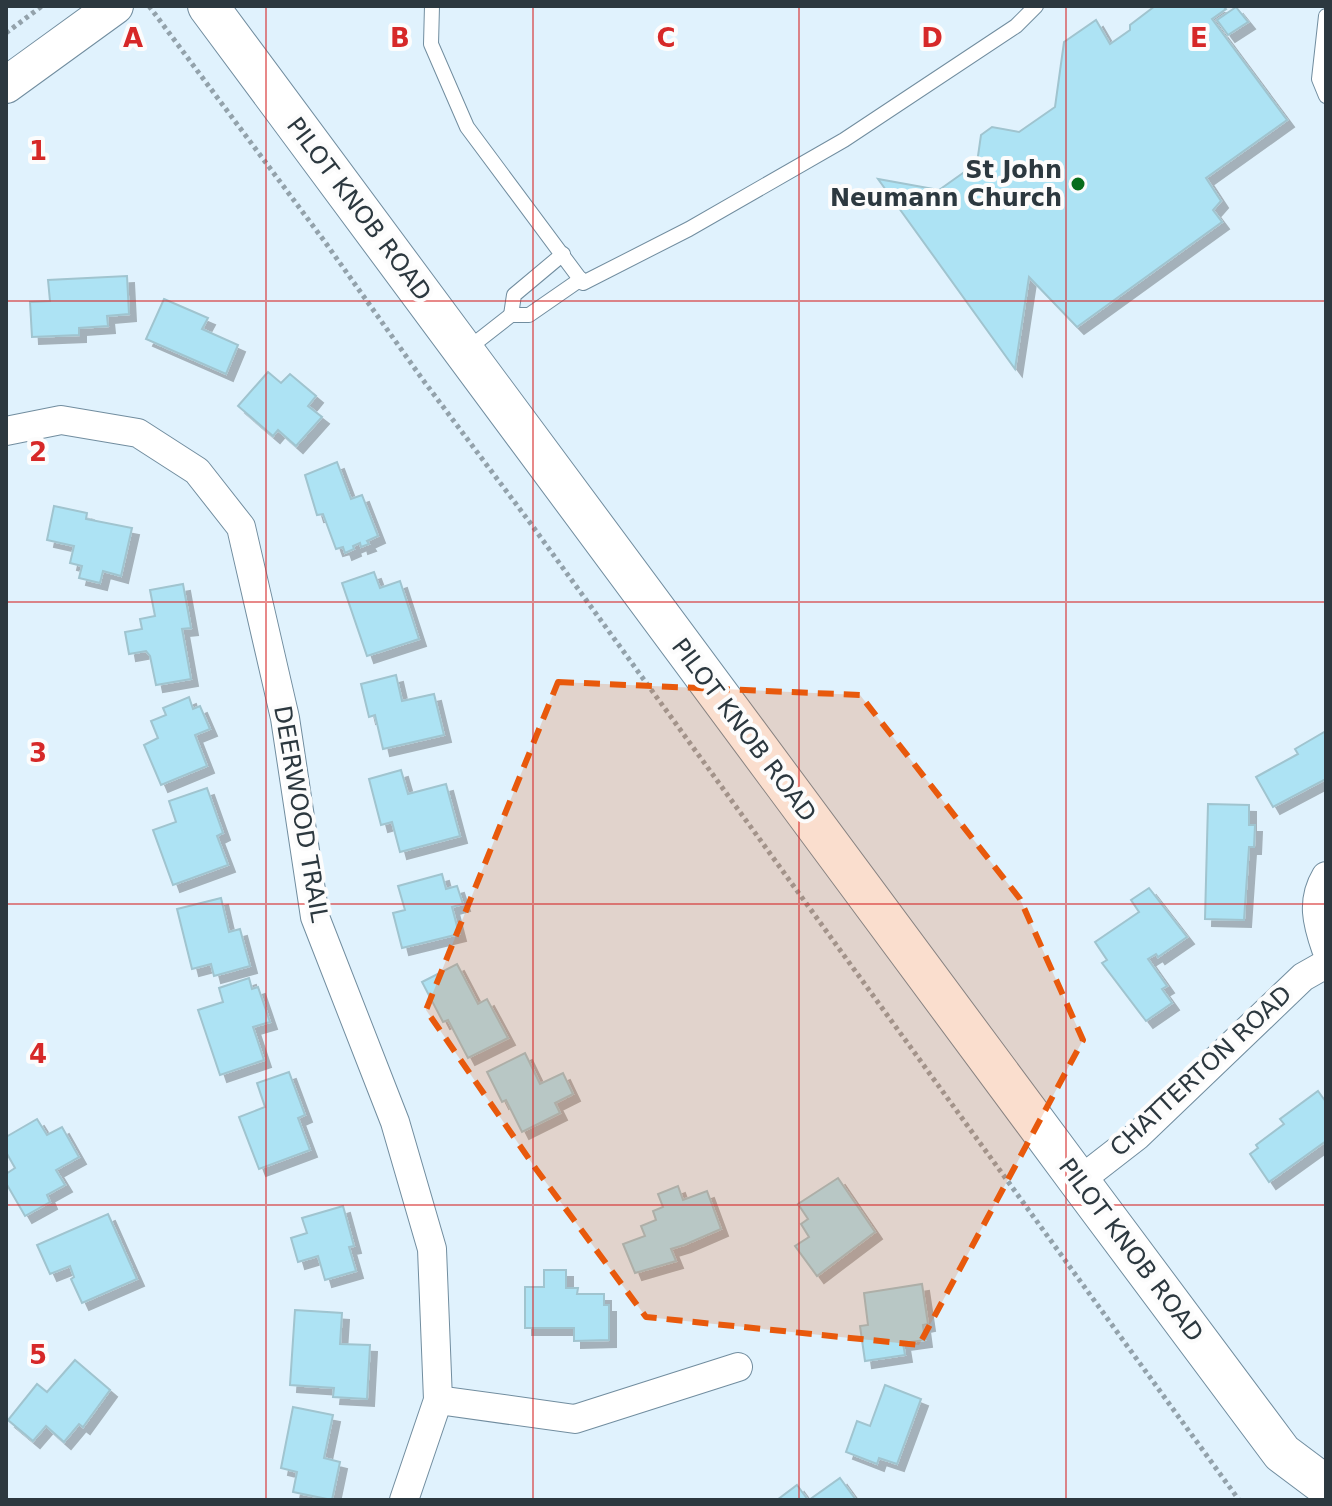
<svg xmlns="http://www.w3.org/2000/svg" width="1332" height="1506" font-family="'DejaVu Sans',sans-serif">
  <defs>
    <filter id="shadow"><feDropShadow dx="7" dy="7" stdDeviation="0" flood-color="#0004"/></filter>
  </defs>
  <rect width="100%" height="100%" fill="#e0f2fd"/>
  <g fill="#ade3f4" stroke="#a0c4cf" stroke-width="2" filter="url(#shadow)">
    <polygon points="1155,6 1223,6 1226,9 1212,19 1287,120 1206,178 1221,201 1213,210 1222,222 1077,327 1029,277 1015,369 878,179 939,190 977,163 981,135 992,127 1019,132 1055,107 1064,42 1096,20 1110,44 1130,30 1130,25"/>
    <polygon points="1236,7 1248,22 1228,35 1217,20"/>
    <polygon points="127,276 129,314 107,316 108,326 79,328 79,335 32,337 30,302 50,301 48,280"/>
    <polygon points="164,299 208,318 202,329 238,345 226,374 146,339"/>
    <polygon points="268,372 281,383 290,374 316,396 308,406 322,417 296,446 278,430 273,436 238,406"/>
    <polygon points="337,462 351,499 362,495 378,536 367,541 369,544 361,547 360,543 353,546 354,549 345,553 343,547 336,549 323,514 317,515 305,475"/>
    <polygon points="54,506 87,513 86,519 132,528 121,576 103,571 100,583 79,578 82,566 70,563 74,546 47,540"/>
    <polygon points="374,572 380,588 400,581 419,639 367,656 342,583"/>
    <polygon points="183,584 191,628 182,629 191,679 156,685 150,656 146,651 129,654 125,632 142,629 140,619 155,616 150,590"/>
    <polygon points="396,675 402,701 434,694 444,735 383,749 375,715 369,717 361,684"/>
    <polygon points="189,697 193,709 200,706 210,729 195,735 207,766 161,785 144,745 158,738 151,721 166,715 163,708"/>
    <polygon points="1326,731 1326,779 1273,807 1256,777 1298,754 1295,749"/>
    <polygon points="401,770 408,794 446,784 460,836 400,852 392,822 381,825 369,779"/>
    <polygon points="207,788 223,833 217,836 228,865 173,885 153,830 176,822 169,801"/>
    <polygon points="1208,804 1249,805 1249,825 1255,825 1254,847 1249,847 1244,920 1205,919"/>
    <polygon points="442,874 446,889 457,886 463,904 452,907 459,934 402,948 393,913 405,910 398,886"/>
    <polygon points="1149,888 1187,937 1158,957 1156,954 1148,959 1167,986 1162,989 1172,1003 1146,1021 1102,963 1107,960 1095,942 1139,912 1131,900"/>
    <polygon points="221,898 229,932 240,929 250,966 214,976 211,964 192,969 177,909"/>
    <polygon points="457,964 478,1004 487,999 508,1038 468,1058 448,1020 443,1022 422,982"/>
    <polygon points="249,978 252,989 258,987 270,1022 253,1027 264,1060 220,1075 198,1010 223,1002 219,988"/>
    <polygon points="525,1053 540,1084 563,1073 573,1094 555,1103 560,1113 522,1132 506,1100 502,1102 487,1072"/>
    <polygon points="289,1072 305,1115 298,1118 310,1150 259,1169 239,1117 265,1107 257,1083"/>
    <polygon points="1318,1091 1326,1102 1326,1141 1269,1182 1250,1154 1258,1148 1256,1145 1284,1124 1280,1119"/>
    <polygon points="37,1119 47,1135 62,1127 79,1157 56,1170 65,1185 47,1195 50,1202 25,1216 6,1183 6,1174 15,1168 6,1152 6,1137"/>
    <polygon points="838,1178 875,1232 817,1276 795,1246 809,1237 801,1224 808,1219 798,1204"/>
    <polygon points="678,1186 683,1200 707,1191 721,1229 684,1245 671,1249 676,1261 635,1273 623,1244 645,1236 641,1226 656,1220 653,1211 663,1207 658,1194"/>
    <polygon points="343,1206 354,1246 349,1247 356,1271 325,1280 318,1256 298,1262 291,1238 307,1233 302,1218"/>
    <polygon points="108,1214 137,1279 82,1303 71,1279 74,1277 70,1266 50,1274 37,1245"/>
    <polygon points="544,1270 566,1270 566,1288 578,1288 577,1294 604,1294 604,1305 609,1305 609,1340 574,1341 574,1328 525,1328 525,1287 544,1287"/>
    <polygon points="922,1284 928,1324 923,1325 925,1340 903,1343 905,1355 865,1361 860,1326 868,1325 864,1293"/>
    <polygon points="295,1310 342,1313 340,1344 370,1345 367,1399 333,1397 334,1388 290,1385"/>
    <polygon points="75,1360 110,1390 83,1427 79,1424 64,1442 46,1426 33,1441 8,1420 37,1384 47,1392"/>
    <polygon points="885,1385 921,1399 897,1464 879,1458 877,1464 846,1452 857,1421 870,1426"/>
    <polygon points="293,1407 333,1415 324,1458 340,1462 332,1500 293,1492 297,1472 281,1468"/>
    <polygon points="840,1478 856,1500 809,1500"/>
    <polygon points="797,1485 808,1500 777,1500"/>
  </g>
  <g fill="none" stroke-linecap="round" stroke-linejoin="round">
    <defs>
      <g id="service">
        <polyline points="432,6 431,44 467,127 583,283 689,229 844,140 1016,26 1036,6"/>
        <polyline points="1326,16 1319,79 1326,96"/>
        <polyline points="511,315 514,295 563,254"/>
        <polyline points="465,351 511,315 529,315 581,279"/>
      </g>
      <g id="minor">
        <polyline points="6,431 61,420 138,433 197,471 241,527 285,718 315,917 395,1122 432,1249 438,1400 404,1500"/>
        <path d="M1326 876C1311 901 1317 923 1326 949"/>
        <polyline points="1079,1181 1137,1136 1303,977 1326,964"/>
        <polyline points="438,1400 575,1419 738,1367"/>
      </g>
      <polyline id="tertiary" points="6,85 115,6"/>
      <polyline id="secondary" points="208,6 1079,1181 1282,1453 1326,1486"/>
    </defs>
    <use href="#service" stroke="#718d9f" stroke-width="16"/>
    <use href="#minor" stroke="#718d9f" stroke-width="30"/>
    <use href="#tertiary" stroke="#718d9f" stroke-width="38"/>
    <use href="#secondary" stroke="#718d9f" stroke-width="42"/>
    <g stroke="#93a2ab" stroke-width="5" stroke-dasharray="4 4" stroke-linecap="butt">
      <polyline points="149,6 325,242 423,380 531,524 1239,1500"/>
      <polyline points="6,33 42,6"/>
    </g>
    <use href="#service" stroke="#fff" stroke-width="14"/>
    <use href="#minor" stroke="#fff" stroke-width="28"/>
    <use href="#tertiary" stroke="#fff" stroke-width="36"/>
    <use href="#secondary" stroke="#fff" stroke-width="40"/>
  </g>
  <path fill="#e8590c" fill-opacity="0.2" stroke="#e8590c" stroke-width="6" stroke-dasharray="16 10" stroke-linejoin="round" d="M558 682 860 695 1020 899 1083 1040 919 1345 646 1317 536 1169 426 1010Z"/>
  <path fill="none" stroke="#d62828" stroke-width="2" stroke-opacity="0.55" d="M266 6V1500M533 6V1500M799 6V1500M1066 6V1500M6 301H1326M6 602H1326M6 904H1326M6 1205H1326"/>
  <circle fill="#076d1c" stroke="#fcfcfc" stroke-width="3" cx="1078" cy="184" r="8"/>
  <g text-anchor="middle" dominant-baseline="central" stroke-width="8" stroke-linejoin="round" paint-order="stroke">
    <g font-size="24" font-weight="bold" fill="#2c383f" stroke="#fcfcfc" text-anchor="end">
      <text x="1062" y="170">St John<tspan x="1062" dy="28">Neumann Church</tspan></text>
    </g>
    <g font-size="24" fill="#2c383f" stroke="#fcfcfc">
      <text transform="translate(359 209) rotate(53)">PILOT KNOB ROAD</text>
      <text transform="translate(744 730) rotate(53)">PILOT KNOB ROAD</text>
      <text transform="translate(301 814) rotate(80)">DEERWOOD TRAIL</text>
      <text transform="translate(1201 1071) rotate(-43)">CHATTERTON ROAD</text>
      <text transform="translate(1131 1250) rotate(53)">PILOT KNOB ROAD</text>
    </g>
  </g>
  <g font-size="26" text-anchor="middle" font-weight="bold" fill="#d62828" stroke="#fcfcfc" stroke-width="8" stroke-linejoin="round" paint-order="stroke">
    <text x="133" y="47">A</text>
    <text x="400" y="47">B</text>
    <text x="666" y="47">C</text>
    <text x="932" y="47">D</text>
    <text x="1199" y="47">E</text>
    <text x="38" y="160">1</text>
    <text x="38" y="461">2</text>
    <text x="38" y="762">3</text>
    <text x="38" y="1063">4</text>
    <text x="38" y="1364">5</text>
  </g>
  <rect width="1332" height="1506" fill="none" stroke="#2c383f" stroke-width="16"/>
</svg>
